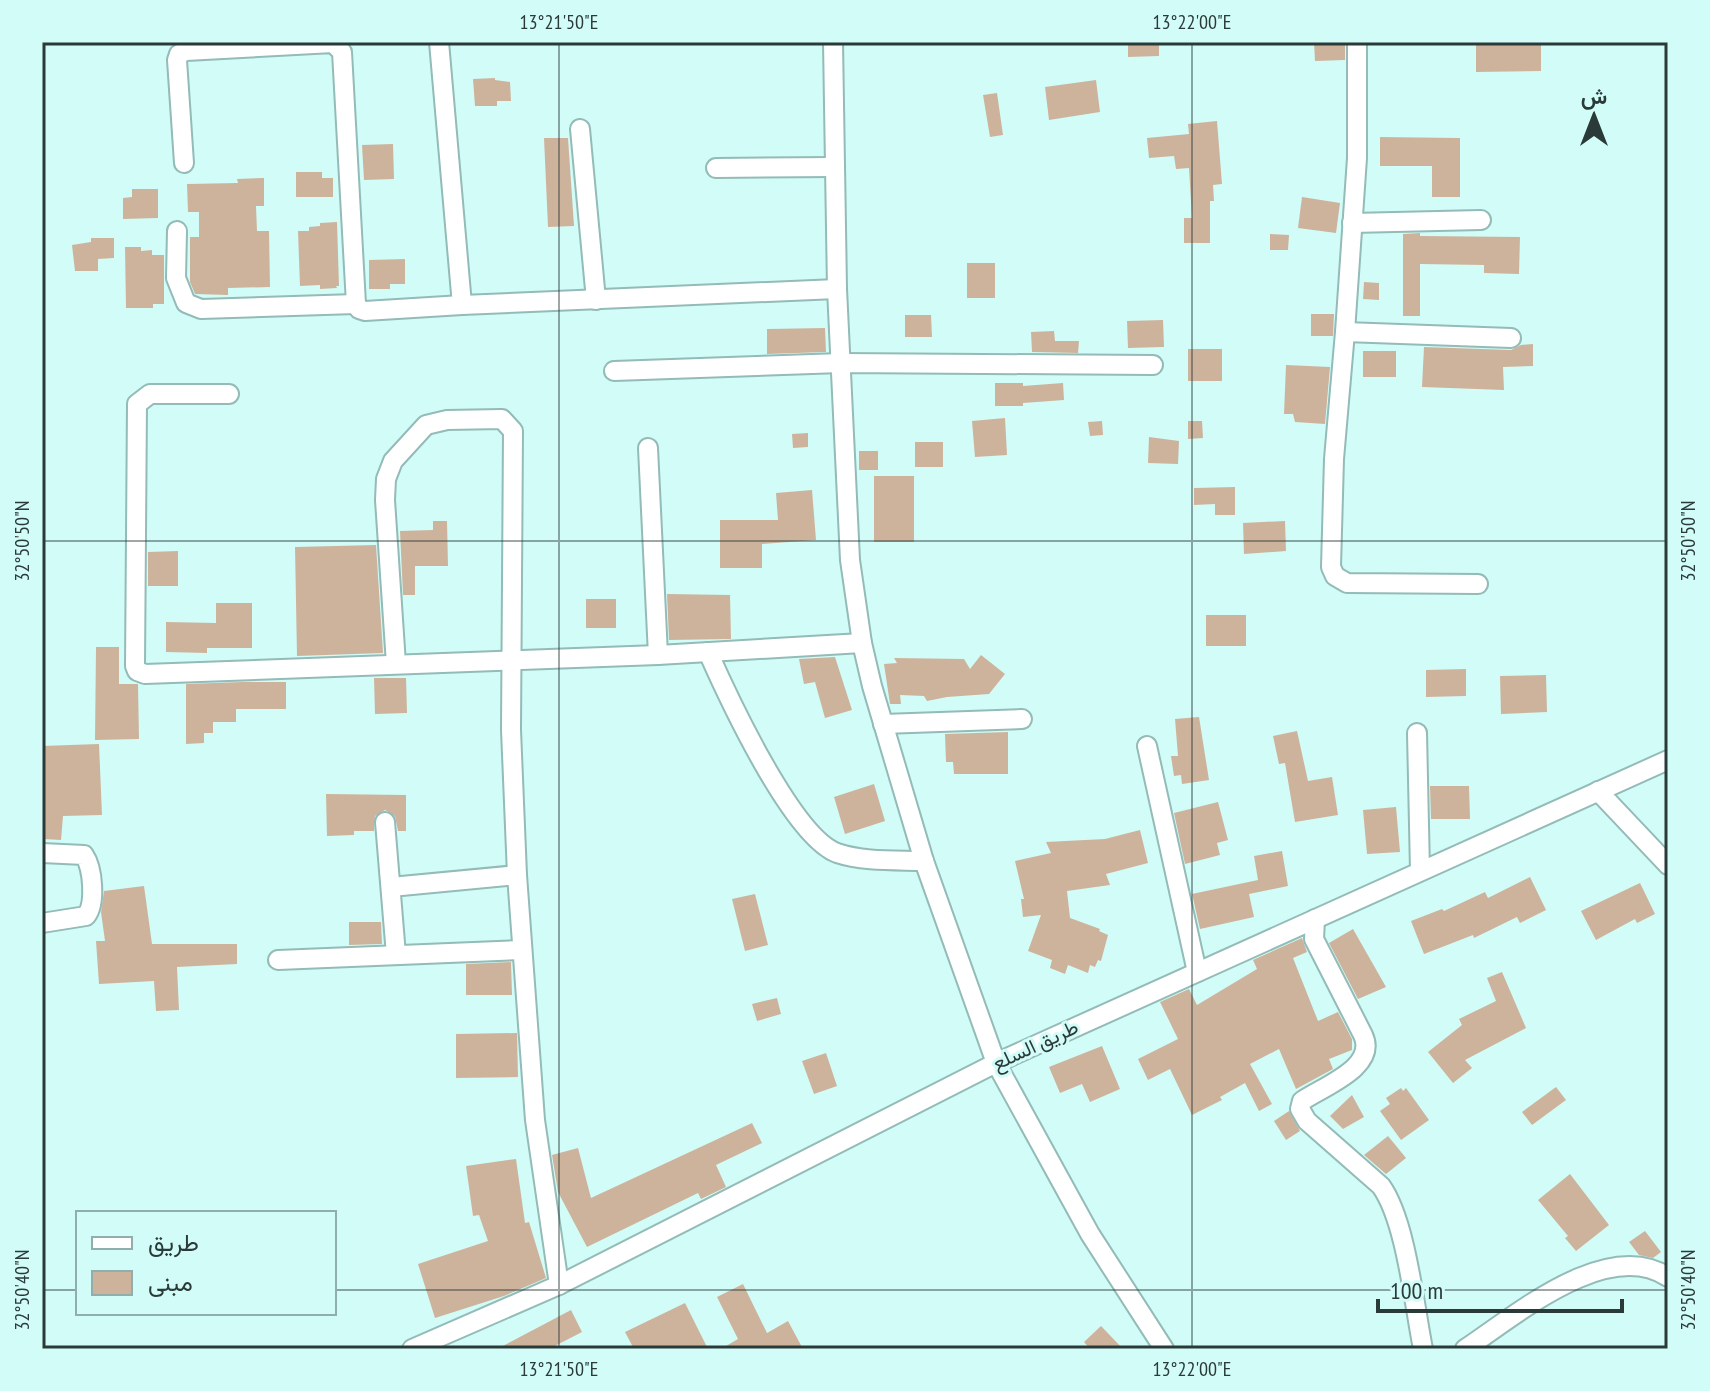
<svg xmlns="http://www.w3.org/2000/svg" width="1710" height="1391" font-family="'PT Sans Narrow',Vazirmatn,sans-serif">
  <rect width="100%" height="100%" fill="#d2fcf8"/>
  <g fill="#cdb39c">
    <polygon points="1128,42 1159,42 1159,56 1128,57"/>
    <polygon points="1314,42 1345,42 1345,60 1315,61"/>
    <polygon points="1476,42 1541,42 1541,71 1476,72"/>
    <polygon points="495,78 495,80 510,82 511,101 497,101 497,106 475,106 473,79"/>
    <polygon points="1096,80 1100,112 1049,120 1045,87"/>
    <polygon points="997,93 1003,135 990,137 983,95"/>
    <polygon points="1217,121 1222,184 1213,185 1214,201 1210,201 1210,243 1184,243 1184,218 1192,218 1189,168 1176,169 1174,156 1149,158 1147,138 1189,134 1188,124"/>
    <polygon points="1380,137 1460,138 1460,197 1432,197 1432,166 1380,166"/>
    <polygon points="544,138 568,138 574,226 548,227"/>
    <polygon points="393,144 394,179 364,180 362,145"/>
    <polygon points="296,172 322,172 322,178 333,178 333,197 296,197"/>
    <polygon points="264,178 264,206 256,206 257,231 269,231 270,287 228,288 228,295 195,294 190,282 190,237 199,237 199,212 188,212 187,184 238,183 237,179"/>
    <polygon points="132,189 158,189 158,218 123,219 123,198 132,197"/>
    <polygon points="1302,197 1340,203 1336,233 1298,228"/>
    <polygon points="337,222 339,286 336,286 337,288 320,289 320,285 300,286 298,231 309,231 309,227 320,226 320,223"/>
    <polygon points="1420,233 1420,236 1520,237 1519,274 1484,273 1484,265 1420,264 1420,316 1403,316 1403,234"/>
    <polygon points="1270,234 1289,235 1288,250 1270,250"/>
    <polygon points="91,238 114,238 114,258 98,259 98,271 75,271 72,245 91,242"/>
    <polygon points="125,247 141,247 141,251 152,250 152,255 164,255 164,304 153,304 153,308 126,308"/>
    <polygon points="405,259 405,284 390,284 390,289 369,289 369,260"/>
    <rect x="967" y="263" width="28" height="35"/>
    <polygon points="1364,282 1379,283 1379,300 1363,299"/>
    <polygon points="1311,314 1334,314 1333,336 1311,336"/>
    <polygon points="905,315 931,315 932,337 905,337"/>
    <polygon points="1163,320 1164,347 1128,348 1127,321"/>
    <polygon points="825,328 826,352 767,354 767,329"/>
    <polygon points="1054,331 1055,341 1079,341 1078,353 1032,352 1031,332"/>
    <polygon points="1533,344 1533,366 1503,367 1504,390 1422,387 1424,347 1511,350 1521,345"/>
    <rect x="1188" y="349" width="34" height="32"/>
    <rect x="1363" y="351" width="33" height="26"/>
    <polygon points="1286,365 1330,367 1325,424 1295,422 1293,414 1284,414"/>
    <polygon points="995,383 1023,383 1023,386 1063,383 1064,400 1023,403 1023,406 995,406"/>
    <polygon points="1005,418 1007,455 975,457 972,421"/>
    <polygon points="1102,421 1103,435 1090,436 1088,422"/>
    <polygon points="1188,421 1202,421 1203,438 1188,439"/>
    <polygon points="808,433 808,447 793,448 792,434"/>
    <polygon points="1149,437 1179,441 1178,464 1148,463"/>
    <rect x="915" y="442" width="28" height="25"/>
    <rect x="859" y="451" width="19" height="19"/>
    <rect x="874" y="476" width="40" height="66"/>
    <polygon points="1235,487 1235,515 1215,515 1215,504 1194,505 1194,488"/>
    <polygon points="812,490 816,540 762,544 762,568 720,568 720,520 778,520 776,493"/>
    <polygon points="433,521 447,521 448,566 415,566 415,595 403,595 400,531 433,530"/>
    <polygon points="1285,521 1286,551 1244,554 1243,523"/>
    <polygon points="376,545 383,653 297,656 295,547"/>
    <polygon points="178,551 178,586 148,586 148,552"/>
    <polygon points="667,594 730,595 731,639 669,640"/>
    <rect x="586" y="599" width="30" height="29"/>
    <polygon points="216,603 252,603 252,648 207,648 207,653 166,652 166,622 216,623"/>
    <rect x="1206" y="615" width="40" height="31"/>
    <polygon points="96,647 119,647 119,684 138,684 139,739 95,740"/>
    <polygon points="981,655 1005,674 989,694 947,697 927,701 924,696 900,695 901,704 890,704 884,664 897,663 894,658 964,659 970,669"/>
    <polygon points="835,657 852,710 825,718 815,682 804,684 799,659"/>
    <polygon points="1466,669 1466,696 1426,697 1426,670"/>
    <polygon points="1546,675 1547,712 1501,714 1500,676"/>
    <polygon points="374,678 406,678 407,713 375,714"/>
    <polygon points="242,682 286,682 286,709 236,709 236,722 213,722 213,733 204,733 204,743 186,744 186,684"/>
    <polygon points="1199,717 1209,780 1182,784 1181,775 1174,776 1171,756 1178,756 1175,719"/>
    <polygon points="1297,731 1308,781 1332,777 1338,815 1295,822 1285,763 1279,764 1273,736"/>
    <polygon points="1008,732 1008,774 954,774 953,762 946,762 945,734"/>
    <polygon points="99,744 102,815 63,816 61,840 43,839 42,746"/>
    <polygon points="874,784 885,821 845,834 834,797"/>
    <polygon points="1430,786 1469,786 1470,819 1431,819"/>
    <polygon points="326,794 406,795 406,831 398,831 395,816 385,810 375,816 374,831 354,831 354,835 327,836"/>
    <polygon points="1218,802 1228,840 1217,843 1220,855 1185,864 1174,813"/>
    <polygon points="1396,807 1400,852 1367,854 1363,810"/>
    <polygon points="1140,830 1148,863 1106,874 1110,885 1067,891 1070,918 1100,929 1099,931 1108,935 1101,961 1098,960 1095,967 1090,965 1088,973 1068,965 1065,974 1050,968 1052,960 1028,951 1041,915 1023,917 1021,899 1024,899 1015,861 1051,853 1046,842 1105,839"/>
    <polygon points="1282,851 1288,886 1249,894 1254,917 1200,929 1192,894 1258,880 1254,856"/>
    <polygon points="1530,877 1546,910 1520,923 1517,917 1474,938 1473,935 1424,954 1411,921 1442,909 1444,911 1485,892 1488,898"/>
    <polygon points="1640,883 1655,914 1637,923 1635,919 1596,940 1581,911"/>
    <polygon points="144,886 152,944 237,944 237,964 177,967 179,1010 156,1011 154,981 99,984 96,941 105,941 101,912 104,891"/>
    <polygon points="755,894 768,945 745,951 732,899"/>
    <polygon points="349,922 381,922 382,944 349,945"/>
    <polygon points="1353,929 1386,987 1358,999 1329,943"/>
    <polygon points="1302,938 1307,952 1293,958 1318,1021 1338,1012 1352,1039 1352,1050 1329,1059 1333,1069 1296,1089 1279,1049 1250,1064 1272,1104 1259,1111 1245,1083 1220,1097 1222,1100 1192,1115 1170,1069 1148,1080 1138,1059 1178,1039 1160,1002 1189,989 1197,1005 1257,969 1253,960"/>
    <polygon points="511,962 512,995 466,995 466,964"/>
    <polygon points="1502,972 1526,1028 1465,1060 1472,1068 1453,1083 1428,1052 1462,1025 1459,1019 1496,1001 1487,978"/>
    <polygon points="777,998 781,1014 757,1021 752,1004"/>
    <polygon points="517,1033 518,1077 456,1078 456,1034"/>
    <polygon points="1102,1046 1120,1089 1090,1102 1082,1084 1060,1093 1049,1067"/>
    <polygon points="826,1053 837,1086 814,1094 802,1061"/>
    <polygon points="1556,1087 1566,1100 1532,1125 1522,1112"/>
    <polygon points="1401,1088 1403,1091 1406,1088 1429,1120 1401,1140 1380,1111 1390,1104 1386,1098"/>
    <polygon points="1352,1095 1364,1117 1343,1129 1330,1116"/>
    <polygon points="1289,1111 1300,1131 1286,1140 1274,1121"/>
    <polygon points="752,1123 762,1143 716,1165 726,1187 701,1199 698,1193 587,1247 558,1192 552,1155 578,1148 591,1198"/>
    <polygon points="1388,1136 1406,1158 1386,1174 1364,1155"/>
    <polygon points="516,1159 525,1223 529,1222 546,1278 504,1296 435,1318 418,1264 488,1241 479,1215 473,1216 466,1166"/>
    <polygon points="1570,1174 1609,1225 1576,1251 1565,1238 1568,1236 1538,1200"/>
    <polygon points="1645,1231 1661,1252 1653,1258 1639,1255 1629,1242"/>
    <polygon points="743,1284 767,1333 788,1321 803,1349 721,1349 738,1339 717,1297"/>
    <polygon points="685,1303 708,1349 634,1349 625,1332"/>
    <polygon points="571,1310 582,1332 549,1349 497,1349"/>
    <polygon points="1101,1326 1123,1349 1090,1349 1084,1342"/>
  </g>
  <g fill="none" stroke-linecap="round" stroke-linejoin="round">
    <defs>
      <g id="minor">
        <polyline points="439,42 462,305 837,289"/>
        <polyline points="833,42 837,289 850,560 862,643 872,686 924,861 996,1063 1090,1234 1164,1349"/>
        <polyline points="1357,42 1357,158 1345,332 1334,459 1331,567 1335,576 1347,583 1478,584"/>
        <polyline points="580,129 596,300"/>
        <polyline points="184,163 177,60 179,54 186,51 333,43 342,52 356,304 359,309 365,311 462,305"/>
        <polyline points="716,168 835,167"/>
        <polyline points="1352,223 1481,220"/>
        <polyline points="177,231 176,278 186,303 201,309 356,304"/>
        <polyline points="1345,332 1511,338"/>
        <polyline points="614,371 841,363 1153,365"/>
        <polyline points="229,394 150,394 137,404 135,666 137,671 145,674 658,655 862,643"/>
        <polyline points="648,448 658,655"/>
        <path d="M708 652C728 697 792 836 837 853 864 862 896 860 924 861"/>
        <polyline points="396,664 385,500 386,479 393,461 426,425 447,420 502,419 513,431 511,730 517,875 535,1120 559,1285"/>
        <polyline points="883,724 1022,719"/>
        <polyline points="1417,733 1420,871"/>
        <polyline points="1147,746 1197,972"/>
        <polyline points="1598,791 1668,865"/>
        <polyline points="385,822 396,955"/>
        <path d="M42 853 84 855C93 868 96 904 86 916L42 923"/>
        <polyline points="391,887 517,875"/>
        <path d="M1315 919 1314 939 1363 1035C1378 1067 1324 1086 1302 1101L1300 1109 1307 1121 1381 1186C1406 1221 1414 1304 1423 1349"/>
        <polyline points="278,960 521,950"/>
        <polyline points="412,1349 559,1285 996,1063 1668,760"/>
        <path d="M1465 1349C1515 1316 1607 1237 1668 1277"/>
      </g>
    </defs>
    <use href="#minor" stroke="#93bbb7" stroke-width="22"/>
    <use href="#minor" stroke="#fff" stroke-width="18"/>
  </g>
  <path fill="none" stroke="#2a3a39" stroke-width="2" stroke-opacity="0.45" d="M559 42V1349M1192 42V1349M42 541H1668M42 1290H78M334 1290H1668"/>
  <g text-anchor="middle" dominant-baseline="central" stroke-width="6" stroke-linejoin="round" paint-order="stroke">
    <g font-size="20" fill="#2a3a39" stroke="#d2fcf8">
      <text transform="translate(1035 1045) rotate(-25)">طريق السلع</text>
    </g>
  </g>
  <rect width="1710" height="1391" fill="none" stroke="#d2fcf8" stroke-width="88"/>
  <rect x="76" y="1211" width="260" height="104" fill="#d2fcf8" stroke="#8faeac" stroke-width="2"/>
  <rect x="92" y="1237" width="40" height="12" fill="#ffffff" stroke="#8faeac" stroke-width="2"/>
  <text x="148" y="1251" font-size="24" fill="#2a3a39">طريق</text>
  <rect x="92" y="1271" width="40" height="24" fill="#cdb39c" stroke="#8faeac" stroke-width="2"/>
  <text x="148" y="1291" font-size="24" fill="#2a3a39">مبنى</text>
  <g transform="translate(1594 116)" stroke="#d2fcf8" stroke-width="6" paint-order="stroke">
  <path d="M0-6L14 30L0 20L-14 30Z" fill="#2a3a39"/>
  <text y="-12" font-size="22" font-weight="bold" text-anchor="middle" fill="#2a3a39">ش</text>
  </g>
  <path d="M1378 1299v12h244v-12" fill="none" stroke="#2a3a39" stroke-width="4"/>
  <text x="1390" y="1299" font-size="24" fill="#2a3a39" stroke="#d2fcf8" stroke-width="6" paint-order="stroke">100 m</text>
  <rect x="44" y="44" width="1622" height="1303" fill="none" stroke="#2a3a39" stroke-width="3"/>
  <g font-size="20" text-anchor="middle" fill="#2a3a39">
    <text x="559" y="29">13°21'50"E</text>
    <text x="1192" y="29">13°22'00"E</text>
    <text transform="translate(22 541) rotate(-90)" y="7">32°50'50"N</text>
    <text transform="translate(1688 541) rotate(-90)" y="7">32°50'50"N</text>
    <text transform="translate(22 1290) rotate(-90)" y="7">32°50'40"N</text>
    <text transform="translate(1688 1290) rotate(-90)" y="7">32°50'40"N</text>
    <text x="559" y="1376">13°21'50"E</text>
    <text x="1192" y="1376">13°22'00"E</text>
  </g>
</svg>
